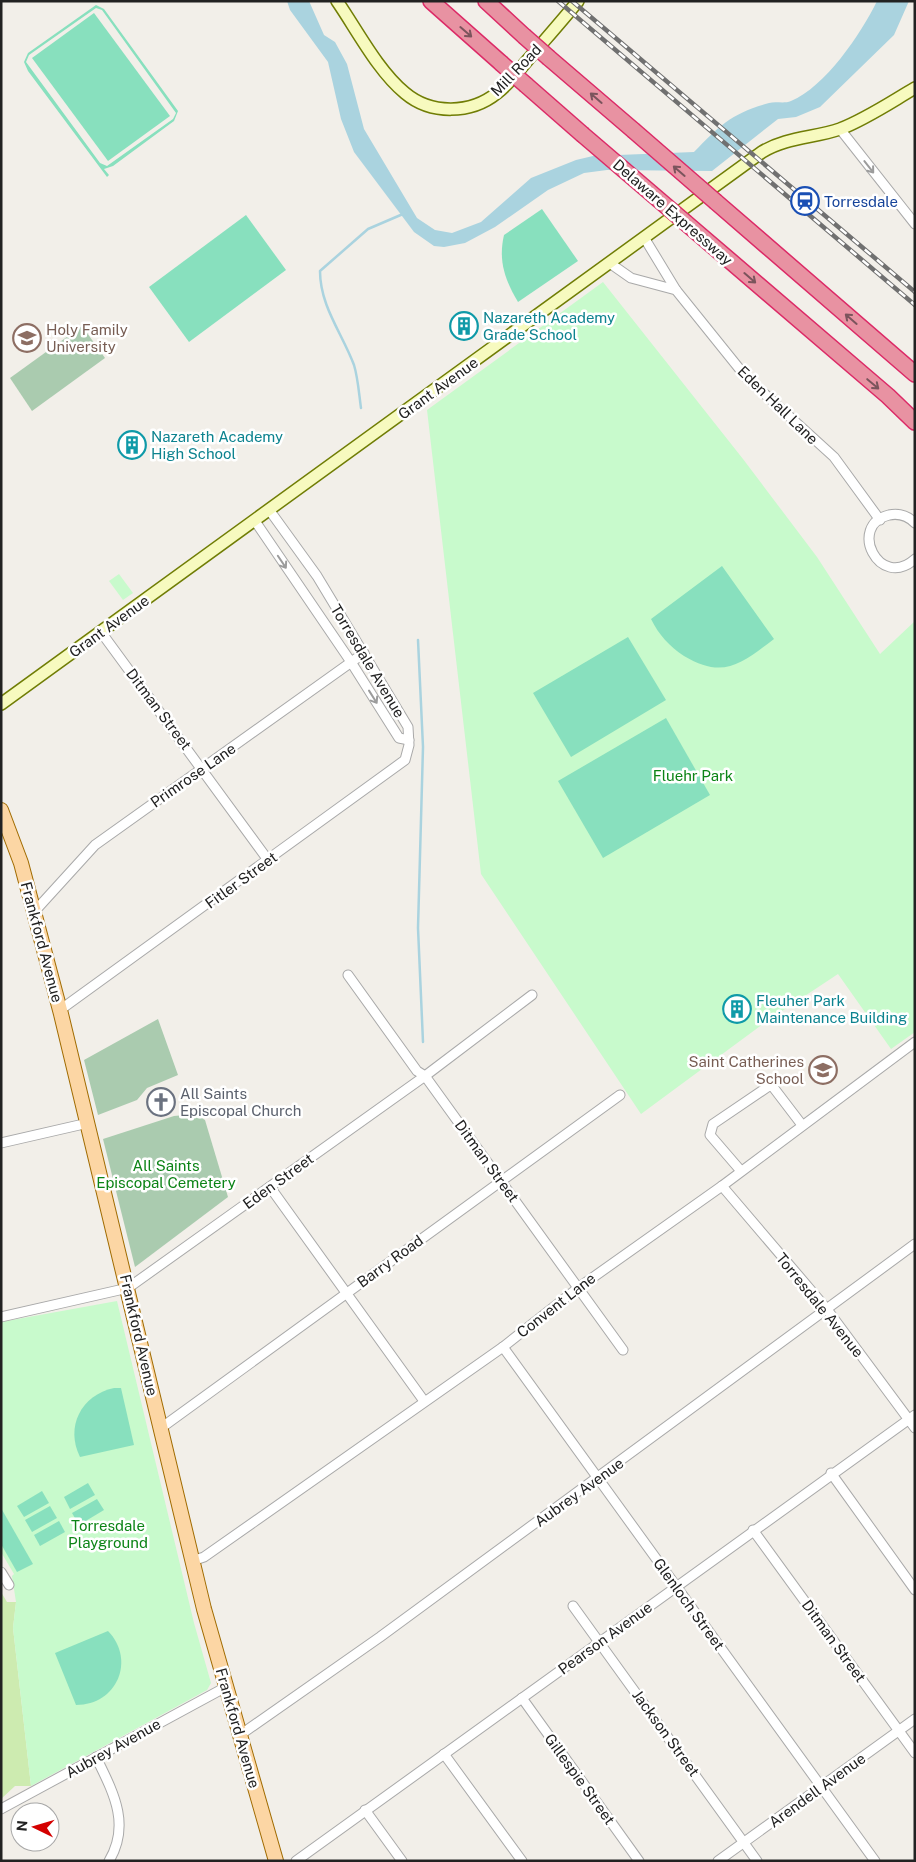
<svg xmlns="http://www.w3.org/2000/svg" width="916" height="1862" font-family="'Public Sans',sans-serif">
  <rect width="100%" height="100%" fill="#f2efe9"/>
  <polygon fill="#cdebb0" points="1,1592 7,1602 16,1602 13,1628 31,1786 15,1786 1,1799"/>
  <g fill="#aacbaf">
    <polygon points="82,326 105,358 32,411 10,378"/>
    <polygon points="158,1019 178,1075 147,1088 137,1100 98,1115 84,1060"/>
    <polygon points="195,1114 205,1120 228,1197 135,1267 103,1139 174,1116"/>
  </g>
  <g fill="#c8facc">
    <polygon points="603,282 743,459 817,557 880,654 915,621 915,1032 891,1049 838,974 767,1021 641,1114 481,874 427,410"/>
    <polygon points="119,574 133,593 123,600 109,581"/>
    <polygon points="117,1301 194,1623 211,1683 207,1690 31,1786 13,1628 16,1602 12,1576 14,1574 1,1552 1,1322"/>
  </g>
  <g fill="#88e0be" fill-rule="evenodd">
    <path d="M96 5 104 9 178 111 174 121 113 166 104 169 109 175 107 177 28 71 24 62 28 53ZM96 8 102 10 176 113 173 119 107 166 100 163 26 62 29 55Z"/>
    <polygon points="94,13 170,116 108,161 32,58"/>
    <path d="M542 209 578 261 518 302C505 280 498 261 504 235Z"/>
    <polygon points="246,215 286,270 189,342 149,287"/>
    <path d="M722 566 774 639C742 663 724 680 684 656 669 646 659 635 651 619Z"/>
    <polygon points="628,637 666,700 571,757 533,693"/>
    <polygon points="666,718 710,795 603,858 558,781"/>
    <path d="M114 1388H121L134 1445 80 1457C65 1427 81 1395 114 1388Z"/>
    <polygon points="88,1483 95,1495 70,1509 64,1497"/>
    <polygon points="42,1491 49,1503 24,1517 17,1506"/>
    <polygon points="97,1499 104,1510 79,1525 72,1513"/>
    <polygon points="50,1506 57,1518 32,1532 25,1520"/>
    <polygon points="1,1508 33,1564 17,1572 1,1544"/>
    <polygon points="59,1521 65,1532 40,1546 34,1535"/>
    <path d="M108 1631C136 1660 117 1705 76 1705L55 1653Z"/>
  </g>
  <path fill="#aad3df" d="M287 1H309L324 35 335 42 347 64 364 129 417 218 435 230 452 233 481 222 531 178 576 160 593 156 694 152C720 125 732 113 769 103 776 101 784 104 791 101 825 87 861 34 877 1H909L894 35 820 107 796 117 778 119 712 171 607 170 584 173 548 190 495 227 465 243 444 247 434 246 414 232 354 152 341 119 328 62 290 10Z"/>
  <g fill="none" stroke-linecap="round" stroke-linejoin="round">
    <g stroke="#aad3df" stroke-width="2.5">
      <path d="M361 408C359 394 358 378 354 365 342 333 320 306 320 271L368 229 403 214"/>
      <polyline points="418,640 423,747 418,928 423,1042"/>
    </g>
    <defs>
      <g id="street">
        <polyline points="840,129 915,224"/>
        <polyline points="645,239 676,290"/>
        <polyline points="611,264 631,278 676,290 746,377 834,457 880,520"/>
        <polyline points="255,521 351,662 399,738 409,740"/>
        <path d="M915 523C908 516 899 513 889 515 847 525 879 591 915 559"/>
        <polyline points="101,632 268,860"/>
        <polyline points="34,912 95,845 364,653"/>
        <polyline points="348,975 417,1071 425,1076 623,1350"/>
        <polyline points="60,1010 405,760 409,745 408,727 317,576 270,511"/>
        <polyline points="1,1143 88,1123"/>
        <polyline points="741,1171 710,1135 713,1124 769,1086 773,1087 802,1125"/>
        <polyline points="722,1186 826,1308 915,1428"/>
        <polyline points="270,1187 424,1401"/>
        <polyline points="1,1317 128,1288 425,1076 532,995"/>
        <polyline points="503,1347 875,1861"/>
        <polyline points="161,1428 620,1095"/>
        <polyline points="831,1473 915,1590"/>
        <polyline points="753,1530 915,1753"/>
        <polyline points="192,1561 204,1557 503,1347 578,1288 722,1186 915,1042"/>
        <polyline points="1,1572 9,1585"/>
        <polyline points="573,1606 757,1861"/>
        <polyline points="522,1698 639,1861"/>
        <polyline points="240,1735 380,1637 915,1244"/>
        <polyline points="444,1754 522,1861"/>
        <path d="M96 1757C113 1792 131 1824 109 1861"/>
        <polyline points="1,1809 226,1687"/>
        <polyline points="365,1810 402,1861"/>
        <polyline points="296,1861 915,1415"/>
        <polyline points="718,1861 915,1719"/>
      </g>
      <g id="secondary">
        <path d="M337 1C357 30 378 71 405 93 431 115 471 114 497 93 508 85 517 73 526 62 543 42 561 22 578 1"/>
        <path d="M1 704 762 152C786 137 814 138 840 129 866 119 891 102 915 88"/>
      </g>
      <polyline id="primary" points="1,810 21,863 61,1014 204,1609 276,1861"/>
      <g id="highway">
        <polyline points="431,1 501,63"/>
        <polyline points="486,1 524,36"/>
        <polyline points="549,58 633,130"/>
        <polyline points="526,85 582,134"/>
        <polyline points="716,202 915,374"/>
        <polyline points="686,223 888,396 915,422"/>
      </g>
    </defs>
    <use href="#street" stroke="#a9a9a9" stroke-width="11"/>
    <use href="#secondary" stroke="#707d05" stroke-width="14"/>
    <use href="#primary" stroke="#a06b00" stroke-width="16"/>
    <use href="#highway" stroke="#dc2a67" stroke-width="18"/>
    <use href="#street" stroke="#fff" stroke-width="9"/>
    <use href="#secondary" stroke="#f7fabf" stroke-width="11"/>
    <use href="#primary" stroke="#fcd6a4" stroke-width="14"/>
    <use href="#highway" stroke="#e892a2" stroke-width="15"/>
    <defs>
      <g id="rail">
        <polyline points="558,1 915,305"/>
        <polyline points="572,1 915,292"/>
      </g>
    </defs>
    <use href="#rail" stroke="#707070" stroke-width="4.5"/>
    <use href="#rail" stroke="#fff" stroke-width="2.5" stroke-dasharray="8" stroke-linecap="butt"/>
    <defs>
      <g id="highway-bridge">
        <polyline points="524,36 549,58"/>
        <polyline points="501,63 526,85"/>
        <polyline points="633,130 716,202"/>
        <polyline points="582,134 686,223"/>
      </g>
    </defs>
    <use href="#highway-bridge" stroke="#dc2a67" stroke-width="18" stroke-linecap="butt"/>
    <use href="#highway-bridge" stroke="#e892a2" stroke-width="15"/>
  </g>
  <defs><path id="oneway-shaft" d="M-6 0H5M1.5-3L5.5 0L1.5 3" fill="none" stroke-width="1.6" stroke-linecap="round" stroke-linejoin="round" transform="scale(1.25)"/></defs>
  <g stroke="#7b545c">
    <use href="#oneway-shaft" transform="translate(466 32) rotate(41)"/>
    <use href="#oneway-shaft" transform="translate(596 98) rotate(-139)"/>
    <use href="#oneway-shaft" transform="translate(679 171) rotate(-139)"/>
    <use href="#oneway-shaft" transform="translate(750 278) rotate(41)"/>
    <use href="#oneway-shaft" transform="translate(851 319) rotate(-139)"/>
    <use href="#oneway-shaft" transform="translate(873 384) rotate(40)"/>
  </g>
  <g stroke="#9c9c9c">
    <use href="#oneway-shaft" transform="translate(869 167) rotate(52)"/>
    <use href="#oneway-shaft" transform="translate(282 562) rotate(56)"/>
    <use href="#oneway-shaft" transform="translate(373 697) rotate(58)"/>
  </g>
  <defs>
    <symbol id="station-ring" viewBox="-11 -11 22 22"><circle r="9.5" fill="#fff" stroke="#1a4fb4" stroke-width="1.5"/><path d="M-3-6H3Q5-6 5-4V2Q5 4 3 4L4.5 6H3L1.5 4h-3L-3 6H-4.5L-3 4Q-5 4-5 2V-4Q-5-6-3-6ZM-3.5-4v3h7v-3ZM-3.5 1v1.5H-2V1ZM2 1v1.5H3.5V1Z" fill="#1a4fb4"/></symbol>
    <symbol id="building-ring" viewBox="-11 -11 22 22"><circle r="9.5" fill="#fff" stroke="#0f9aa8" stroke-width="1.5"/><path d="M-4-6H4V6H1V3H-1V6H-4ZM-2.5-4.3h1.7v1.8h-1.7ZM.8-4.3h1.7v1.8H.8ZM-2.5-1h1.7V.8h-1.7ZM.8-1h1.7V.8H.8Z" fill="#0f9aa8"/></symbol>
    <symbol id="university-ring" viewBox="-11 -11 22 22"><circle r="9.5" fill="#fff" stroke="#8d6e63" stroke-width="1.5"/><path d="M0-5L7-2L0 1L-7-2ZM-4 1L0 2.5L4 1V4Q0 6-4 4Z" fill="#8d6e63"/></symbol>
    <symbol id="school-ring" viewBox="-11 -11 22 22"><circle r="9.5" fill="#fff" stroke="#8d6e63" stroke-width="1.5"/><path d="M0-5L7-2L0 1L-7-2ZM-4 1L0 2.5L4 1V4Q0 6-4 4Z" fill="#8d6e63"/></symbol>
    <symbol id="church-ring" viewBox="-11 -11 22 22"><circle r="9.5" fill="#fff" stroke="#6b7280" stroke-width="1.5"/><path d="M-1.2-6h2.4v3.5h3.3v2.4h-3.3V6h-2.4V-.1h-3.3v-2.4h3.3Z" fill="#6b7280"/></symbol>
  </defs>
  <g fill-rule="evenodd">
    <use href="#station-ring" x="789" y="185" width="32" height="32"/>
    <use href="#building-ring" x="448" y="310" width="32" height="32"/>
    <use href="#university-ring" x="11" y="322" width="32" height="32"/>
    <use href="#building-ring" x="116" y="429" width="32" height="32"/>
    <use href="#building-ring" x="721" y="993" width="32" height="32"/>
    <use href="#school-ring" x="807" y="1054" width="32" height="32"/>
    <use href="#church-ring" x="145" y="1086" width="32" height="32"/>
  </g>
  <g text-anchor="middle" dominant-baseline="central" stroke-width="5" stroke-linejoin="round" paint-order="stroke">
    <g font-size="15" fill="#222" stroke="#fff">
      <text transform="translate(516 70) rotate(-46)">Mill Road</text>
      <text transform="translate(673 212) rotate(41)">Delaware Expressway</text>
      <text transform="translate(438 388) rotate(-36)">Grant Avenue</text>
      <text transform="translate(778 405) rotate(44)">Eden Hall Lane</text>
      <text transform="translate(109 626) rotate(-36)">Grant Avenue</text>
      <text transform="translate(368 661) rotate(59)">Torresdale Avenue</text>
      <text transform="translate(159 709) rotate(53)">Ditman Street</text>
      <text transform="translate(193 775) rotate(-35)">Primrose Lane</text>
      <text transform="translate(241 880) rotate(-36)">Fitler Street</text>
      <text transform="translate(42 942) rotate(75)">Frankford Avenue</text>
      <text transform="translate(487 1161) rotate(54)">Ditman Street</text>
      <text transform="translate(278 1181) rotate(-36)">Eden Street</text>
      <text transform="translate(390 1261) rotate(-36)">Barry Road</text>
      <text transform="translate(556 1305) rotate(-38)">Convent Lane</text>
      <text transform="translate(820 1305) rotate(51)">Torresdale Avenue</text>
      <text transform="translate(139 1335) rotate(77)">Frankford Avenue</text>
      <text transform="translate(579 1492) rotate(-36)">Aubrey Avenue</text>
      <text transform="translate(689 1604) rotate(54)">Glenloch Street</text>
      <text transform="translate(605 1638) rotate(-36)">Pearson Avenue</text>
      <text transform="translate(834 1641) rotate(54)">Ditman Street</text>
      <text transform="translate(238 1728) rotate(74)">Frankford Avenue</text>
      <text transform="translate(666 1733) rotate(54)">Jackson Street</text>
      <text transform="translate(113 1748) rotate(-29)">Aubrey Avenue</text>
      <text transform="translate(580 1779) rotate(54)">Gillespie Street</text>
      <text transform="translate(817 1790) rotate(-36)">Arendell Avenue</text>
    </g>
    <g font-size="15" fill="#164399" stroke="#fff" text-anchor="start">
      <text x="824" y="201">Torresdale</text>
    </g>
    <g font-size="15" fill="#0d838f" stroke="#fff" text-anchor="start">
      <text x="483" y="317">Nazareth Academy<tspan x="483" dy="17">Grade School</tspan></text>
      <text x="151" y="436">Nazareth Academy<tspan x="151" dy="17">High School</tspan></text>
      <text x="756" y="1000">Fleuher Park<tspan x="756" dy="17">Maintenance Building</tspan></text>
    </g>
    <g font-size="15" fill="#785e54" stroke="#fff" text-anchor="start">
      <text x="46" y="329">Holy Family<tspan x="46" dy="17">University</tspan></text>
      <text x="804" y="1061" text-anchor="end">Saint Catherines<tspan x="804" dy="17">School</tspan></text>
    </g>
    <g font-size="15" fill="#0c8416" stroke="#fff">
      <text x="693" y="775">Fluehr Park</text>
      <text x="166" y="1165">All Saints<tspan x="166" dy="17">Episcopal Cemetery</tspan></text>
      <text x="108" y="1525">Torresdale<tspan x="108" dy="17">Playground</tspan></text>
    </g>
    <g font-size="15" fill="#5b616d" stroke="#fff" text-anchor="start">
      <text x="180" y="1093">All Saints<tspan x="180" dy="17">Episcopal Church</tspan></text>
    </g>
  </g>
  <rect width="916" height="1862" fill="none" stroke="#222222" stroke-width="5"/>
  <g transform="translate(35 1827) rotate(275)"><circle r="24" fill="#ffffff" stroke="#a7a7a7"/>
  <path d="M0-4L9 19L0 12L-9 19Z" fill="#d40000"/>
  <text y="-8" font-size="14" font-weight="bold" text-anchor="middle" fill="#222222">N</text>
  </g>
</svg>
